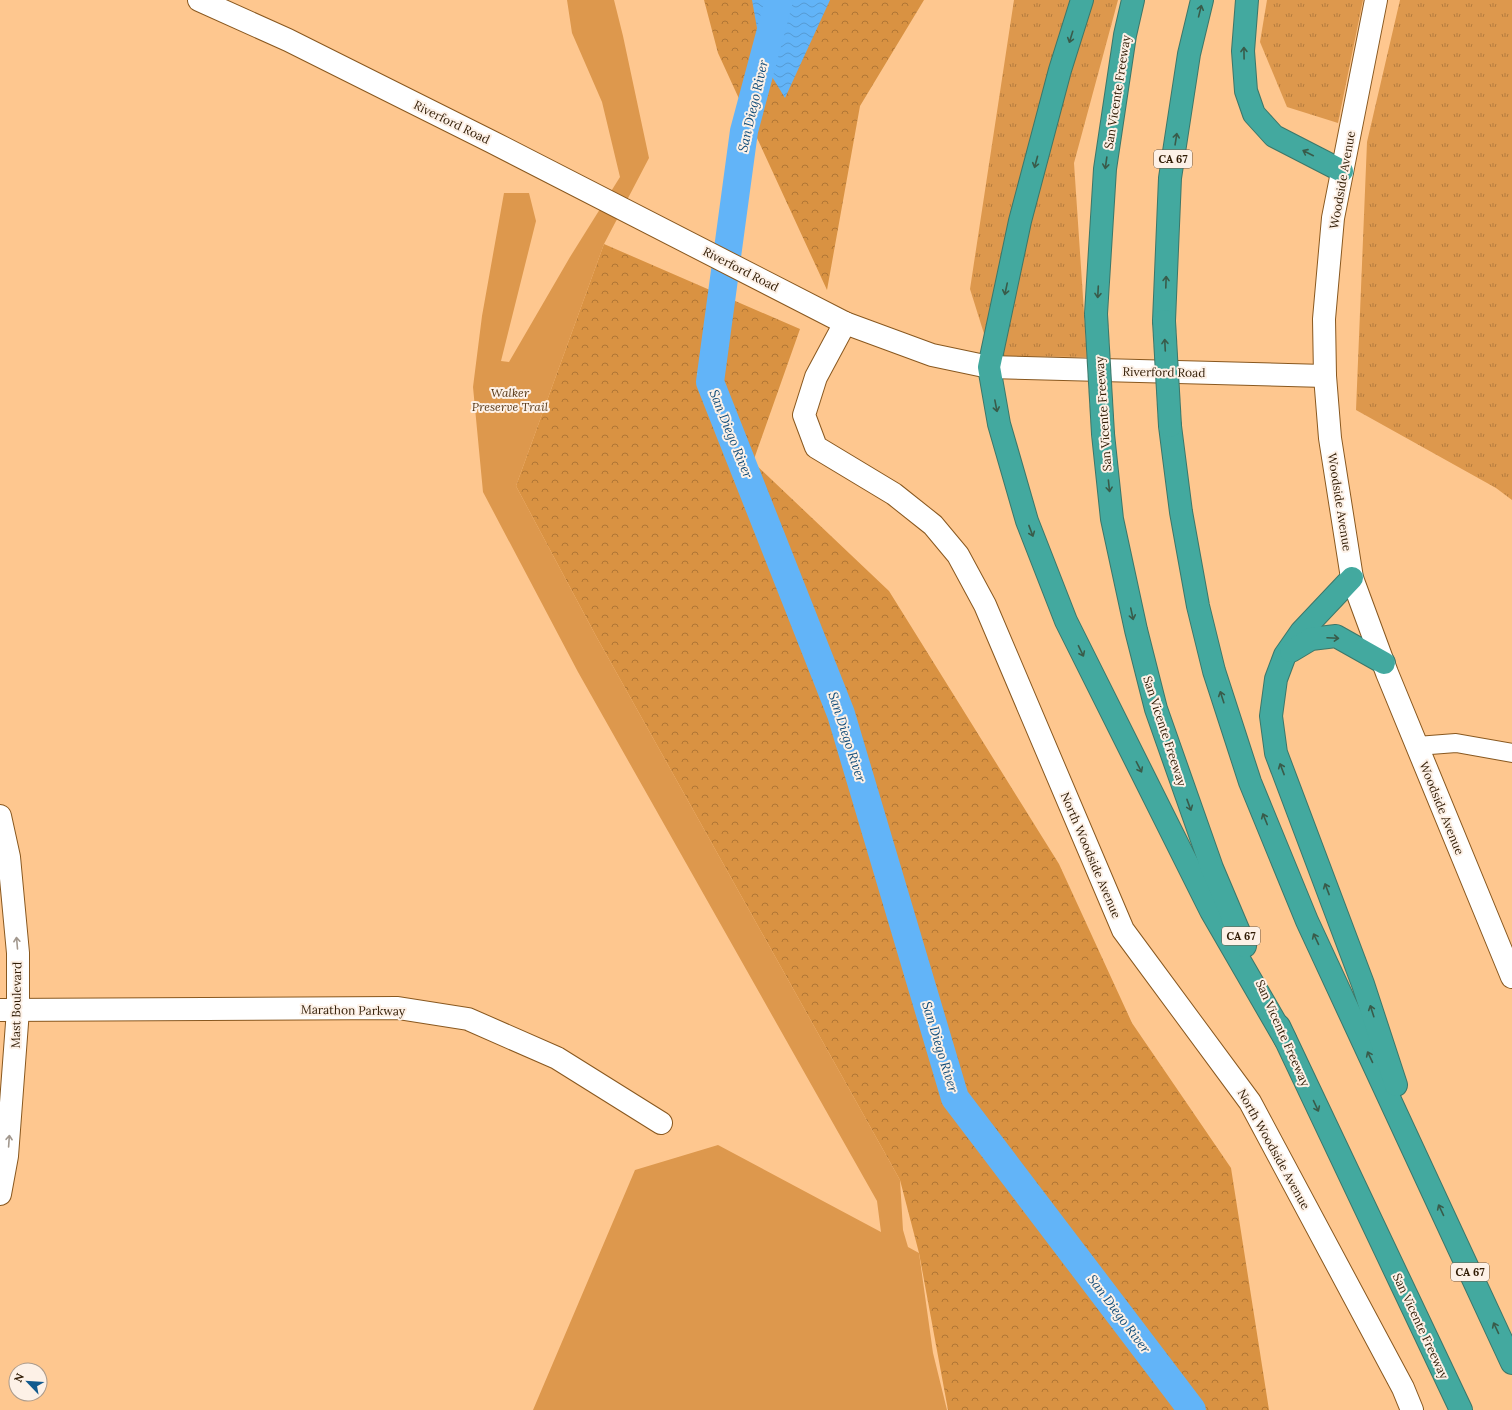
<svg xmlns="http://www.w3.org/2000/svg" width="1512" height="1410" font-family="Lora,serif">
  <defs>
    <pattern id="grass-tufts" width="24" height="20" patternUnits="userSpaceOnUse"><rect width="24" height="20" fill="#dd984d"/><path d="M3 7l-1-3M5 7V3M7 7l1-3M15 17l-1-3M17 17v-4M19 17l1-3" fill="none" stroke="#b47b3e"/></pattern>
    <pattern id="forest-crowns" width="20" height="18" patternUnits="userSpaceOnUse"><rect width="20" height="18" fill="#d99242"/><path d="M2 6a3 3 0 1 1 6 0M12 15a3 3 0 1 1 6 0" fill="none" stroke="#b07635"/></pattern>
    <pattern id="water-waves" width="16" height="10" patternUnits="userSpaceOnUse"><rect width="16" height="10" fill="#62b4f8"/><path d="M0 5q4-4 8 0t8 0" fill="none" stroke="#559ad3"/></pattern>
  </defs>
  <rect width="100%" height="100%" fill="#fec78f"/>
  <g fill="url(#grass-tufts)">
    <polygon points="1014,0 1118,0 1074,163 1087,357 991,356 970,289"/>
    <polygon points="1267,0 1363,0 1338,123 1287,107 1260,42"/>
    <polygon points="1400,0 1512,0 1512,500 1496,488 1356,410 1367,142"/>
  </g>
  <g fill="url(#forest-crowns)">
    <polygon points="704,0 924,0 860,106 827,290 718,53"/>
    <polygon points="604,244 800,329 753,462 889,591 1059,864 1132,1023 1231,1168 1269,1410 948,1410 919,1253 900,1180 596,636 516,486"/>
  </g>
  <polygon fill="#dd984d" points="567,0 614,0 623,36 649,158 604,244 516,486 596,636 900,1180 903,1230 908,1247 919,1253 933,1353 947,1410 533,1410 635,1170 718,1145 881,1232 877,1201 578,672 483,492 473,387 482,316 504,193 529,193 536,221 501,361 509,362 570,257 620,177 602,102 572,33"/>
  <polygon fill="url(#water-waves)" points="752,0 830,0 785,98 763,62"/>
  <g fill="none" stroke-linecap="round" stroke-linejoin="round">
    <polyline stroke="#62b4f8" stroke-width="28" points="779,0 744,131 710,382 841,714 955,1098 1192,1410"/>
    <defs>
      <polyline id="street" points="1417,746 1456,743 1512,753"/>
      <g id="secondary">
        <polyline points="199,0 288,40 492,142 845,323 932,355 989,367 1325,376"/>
        <polyline points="1376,0 1333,218 1324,319 1325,376 1330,438 1352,578 1387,673 1512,977"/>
        <polyline points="845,323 816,377 804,415 816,447 894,494 933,525 958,555 985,605 1123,930 1250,1102 1403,1388 1412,1410"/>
        <polyline points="0,816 9,857 18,953 18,1010 7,1156 0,1194"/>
        <polyline points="0,1010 398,1008 468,1019 557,1058 661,1123"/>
      </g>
      <g id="highway">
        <polyline points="1082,0 1060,70 1020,221 989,367 999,424 1027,521 1066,621 1211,911 1285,1039"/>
        <polyline points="1247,0 1243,51 1246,91 1254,114 1274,136 1342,171"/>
        <polyline points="1096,314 1105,169 1125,35 1133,0"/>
        <polyline points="1164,321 1170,178 1189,54 1202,0"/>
        <polyline points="1170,426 1181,512 1198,606 1214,671 1250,782 1307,921 1512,1363"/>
        <polyline points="1103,434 1112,519 1136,630 1156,709 1212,868 1245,946"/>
        <polyline points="1352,578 1301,632 1285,655 1276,679 1271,716 1276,753 1363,984 1396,1085"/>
        <polyline points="1291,651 1311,639 1336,636 1384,663"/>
        <polyline points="1279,1026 1461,1410"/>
      </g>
    </defs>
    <use href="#street" stroke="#89581f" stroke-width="20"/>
    <use href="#secondary" stroke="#89581f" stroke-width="24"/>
    <use href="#highway" stroke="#3c7769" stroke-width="24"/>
    <use href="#street" stroke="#fff" stroke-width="18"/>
    <use href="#secondary" stroke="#fff" stroke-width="22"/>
    <use href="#highway" stroke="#43a99f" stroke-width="22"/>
    <defs>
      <g id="highway-bridge">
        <polyline points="1096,314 1103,434"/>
        <polyline points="1164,321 1170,426"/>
      </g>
    </defs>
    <use href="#highway-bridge" stroke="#3c7769" stroke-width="24" stroke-linecap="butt"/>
    <use href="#highway-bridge" stroke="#43a99f" stroke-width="22"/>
  </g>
  <defs><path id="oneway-shaft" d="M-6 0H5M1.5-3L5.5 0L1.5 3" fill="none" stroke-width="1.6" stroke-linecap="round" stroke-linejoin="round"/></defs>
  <g stroke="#395b4a">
    <use href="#oneway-shaft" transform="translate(1200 11) rotate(-76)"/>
    <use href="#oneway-shaft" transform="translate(1071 37) rotate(107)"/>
    <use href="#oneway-shaft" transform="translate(1244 53) rotate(-91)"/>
    <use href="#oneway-shaft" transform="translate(1176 139) rotate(-81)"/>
    <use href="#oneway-shaft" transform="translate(1308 153) rotate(-153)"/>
    <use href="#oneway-shaft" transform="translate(1036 162) rotate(105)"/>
    <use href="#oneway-shaft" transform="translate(1106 163) rotate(98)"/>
    <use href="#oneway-shaft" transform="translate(1166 282) rotate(-88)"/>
    <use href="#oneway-shaft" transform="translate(1006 289) rotate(102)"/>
    <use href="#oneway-shaft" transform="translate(1098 292) rotate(93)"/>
    <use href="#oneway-shaft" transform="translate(1165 345) rotate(-93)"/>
    <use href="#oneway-shaft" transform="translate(996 406) rotate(79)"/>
    <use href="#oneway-shaft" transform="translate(1109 486) rotate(84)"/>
    <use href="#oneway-shaft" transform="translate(1031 531) rotate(69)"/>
    <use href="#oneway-shaft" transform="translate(1132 614) rotate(78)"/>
    <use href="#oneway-shaft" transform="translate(1333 638) rotate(3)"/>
    <use href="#oneway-shaft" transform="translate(1081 651) rotate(64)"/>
    <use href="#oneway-shaft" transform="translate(1222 697) rotate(-108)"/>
    <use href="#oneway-shaft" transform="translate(1139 767) rotate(63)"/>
    <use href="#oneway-shaft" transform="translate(1282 769) rotate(-111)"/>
    <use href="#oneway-shaft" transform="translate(1189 805) rotate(70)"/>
    <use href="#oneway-shaft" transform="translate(1265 819) rotate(-112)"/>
    <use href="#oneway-shaft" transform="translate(1327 889) rotate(-111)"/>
    <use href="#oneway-shaft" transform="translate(1316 939) rotate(-115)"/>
    <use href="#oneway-shaft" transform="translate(1372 1011) rotate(-108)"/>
    <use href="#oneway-shaft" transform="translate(1370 1057) rotate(-115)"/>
    <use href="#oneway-shaft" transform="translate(1316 1106) rotate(65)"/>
    <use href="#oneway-shaft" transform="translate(1441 1210) rotate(-115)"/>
    <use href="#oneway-shaft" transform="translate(1496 1328) rotate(-115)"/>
  </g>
  <g stroke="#a2988e">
    <use href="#oneway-shaft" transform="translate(17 943) rotate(-95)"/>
    <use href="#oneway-shaft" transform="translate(9 1141) rotate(-86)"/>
  </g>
  <g text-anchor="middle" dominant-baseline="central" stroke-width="4" stroke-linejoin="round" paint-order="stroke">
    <g fill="#fdf1e7" stroke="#6e5b48" stroke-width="1">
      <rect x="1154" y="150" width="38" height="18" rx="3"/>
      <rect x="1222" y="927" width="38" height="18" rx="3"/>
      <rect x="1451" y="1263" width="38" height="18" rx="3"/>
    </g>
    <g font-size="11" font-weight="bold" fill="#301b04">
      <text x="1173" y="159">CA 67</text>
      <text x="1241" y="936">CA 67</text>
      <text x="1470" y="1272">CA 67</text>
    </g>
    <g font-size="12" fill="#301b04" stroke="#fdf1e7">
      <text transform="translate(1117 92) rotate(-81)">San Vicente Freeway</text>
      <text transform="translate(452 122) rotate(26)">Riverford Road</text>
      <text transform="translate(1342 180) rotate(-80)">Woodside Avenue</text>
      <text transform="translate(741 269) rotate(27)">Riverford Road</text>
      <text transform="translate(1164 372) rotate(1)">Riverford Road</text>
      <text transform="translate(1103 414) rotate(-94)">San Vicente Freeway</text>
      <text transform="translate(1340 502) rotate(81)">Woodside Avenue</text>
      <text transform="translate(1165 731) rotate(72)">San Vicente Freeway</text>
      <text transform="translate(1442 808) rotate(68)">Woodside Avenue</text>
      <text transform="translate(1091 855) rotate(67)">North Woodside Avenue</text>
      <text transform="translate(16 1005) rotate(-89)">Mast Boulevard</text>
      <text transform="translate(353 1010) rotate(1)">Marathon Parkway</text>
      <text transform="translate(1283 1033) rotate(66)">San Vicente Freeway</text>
      <text transform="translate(1274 1149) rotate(61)">North Woodside Avenue</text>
      <text transform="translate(1421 1326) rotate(65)">San Vicente Freeway</text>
    </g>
    <g font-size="12" font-style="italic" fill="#573918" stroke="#fdf1e7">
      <text x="510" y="392">Walker<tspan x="510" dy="14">Preserve Trail</tspan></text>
    </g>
    <g font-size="13" font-style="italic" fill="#104c79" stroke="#fdf1e7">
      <text transform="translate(753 106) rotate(-77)">San Diego River</text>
      <text transform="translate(731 434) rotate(68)">San Diego River</text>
      <text transform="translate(847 737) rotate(72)">San Diego River</text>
      <text transform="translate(940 1047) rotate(73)">San Diego River</text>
      <text transform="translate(1119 1314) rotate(53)">San Diego River</text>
    </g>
  </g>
  <g transform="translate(28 1382) rotate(295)"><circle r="19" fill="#fdf1e7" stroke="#ab9b8c"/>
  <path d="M0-3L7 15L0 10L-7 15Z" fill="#115a8e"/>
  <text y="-6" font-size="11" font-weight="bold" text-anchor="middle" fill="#301b04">N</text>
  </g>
</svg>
